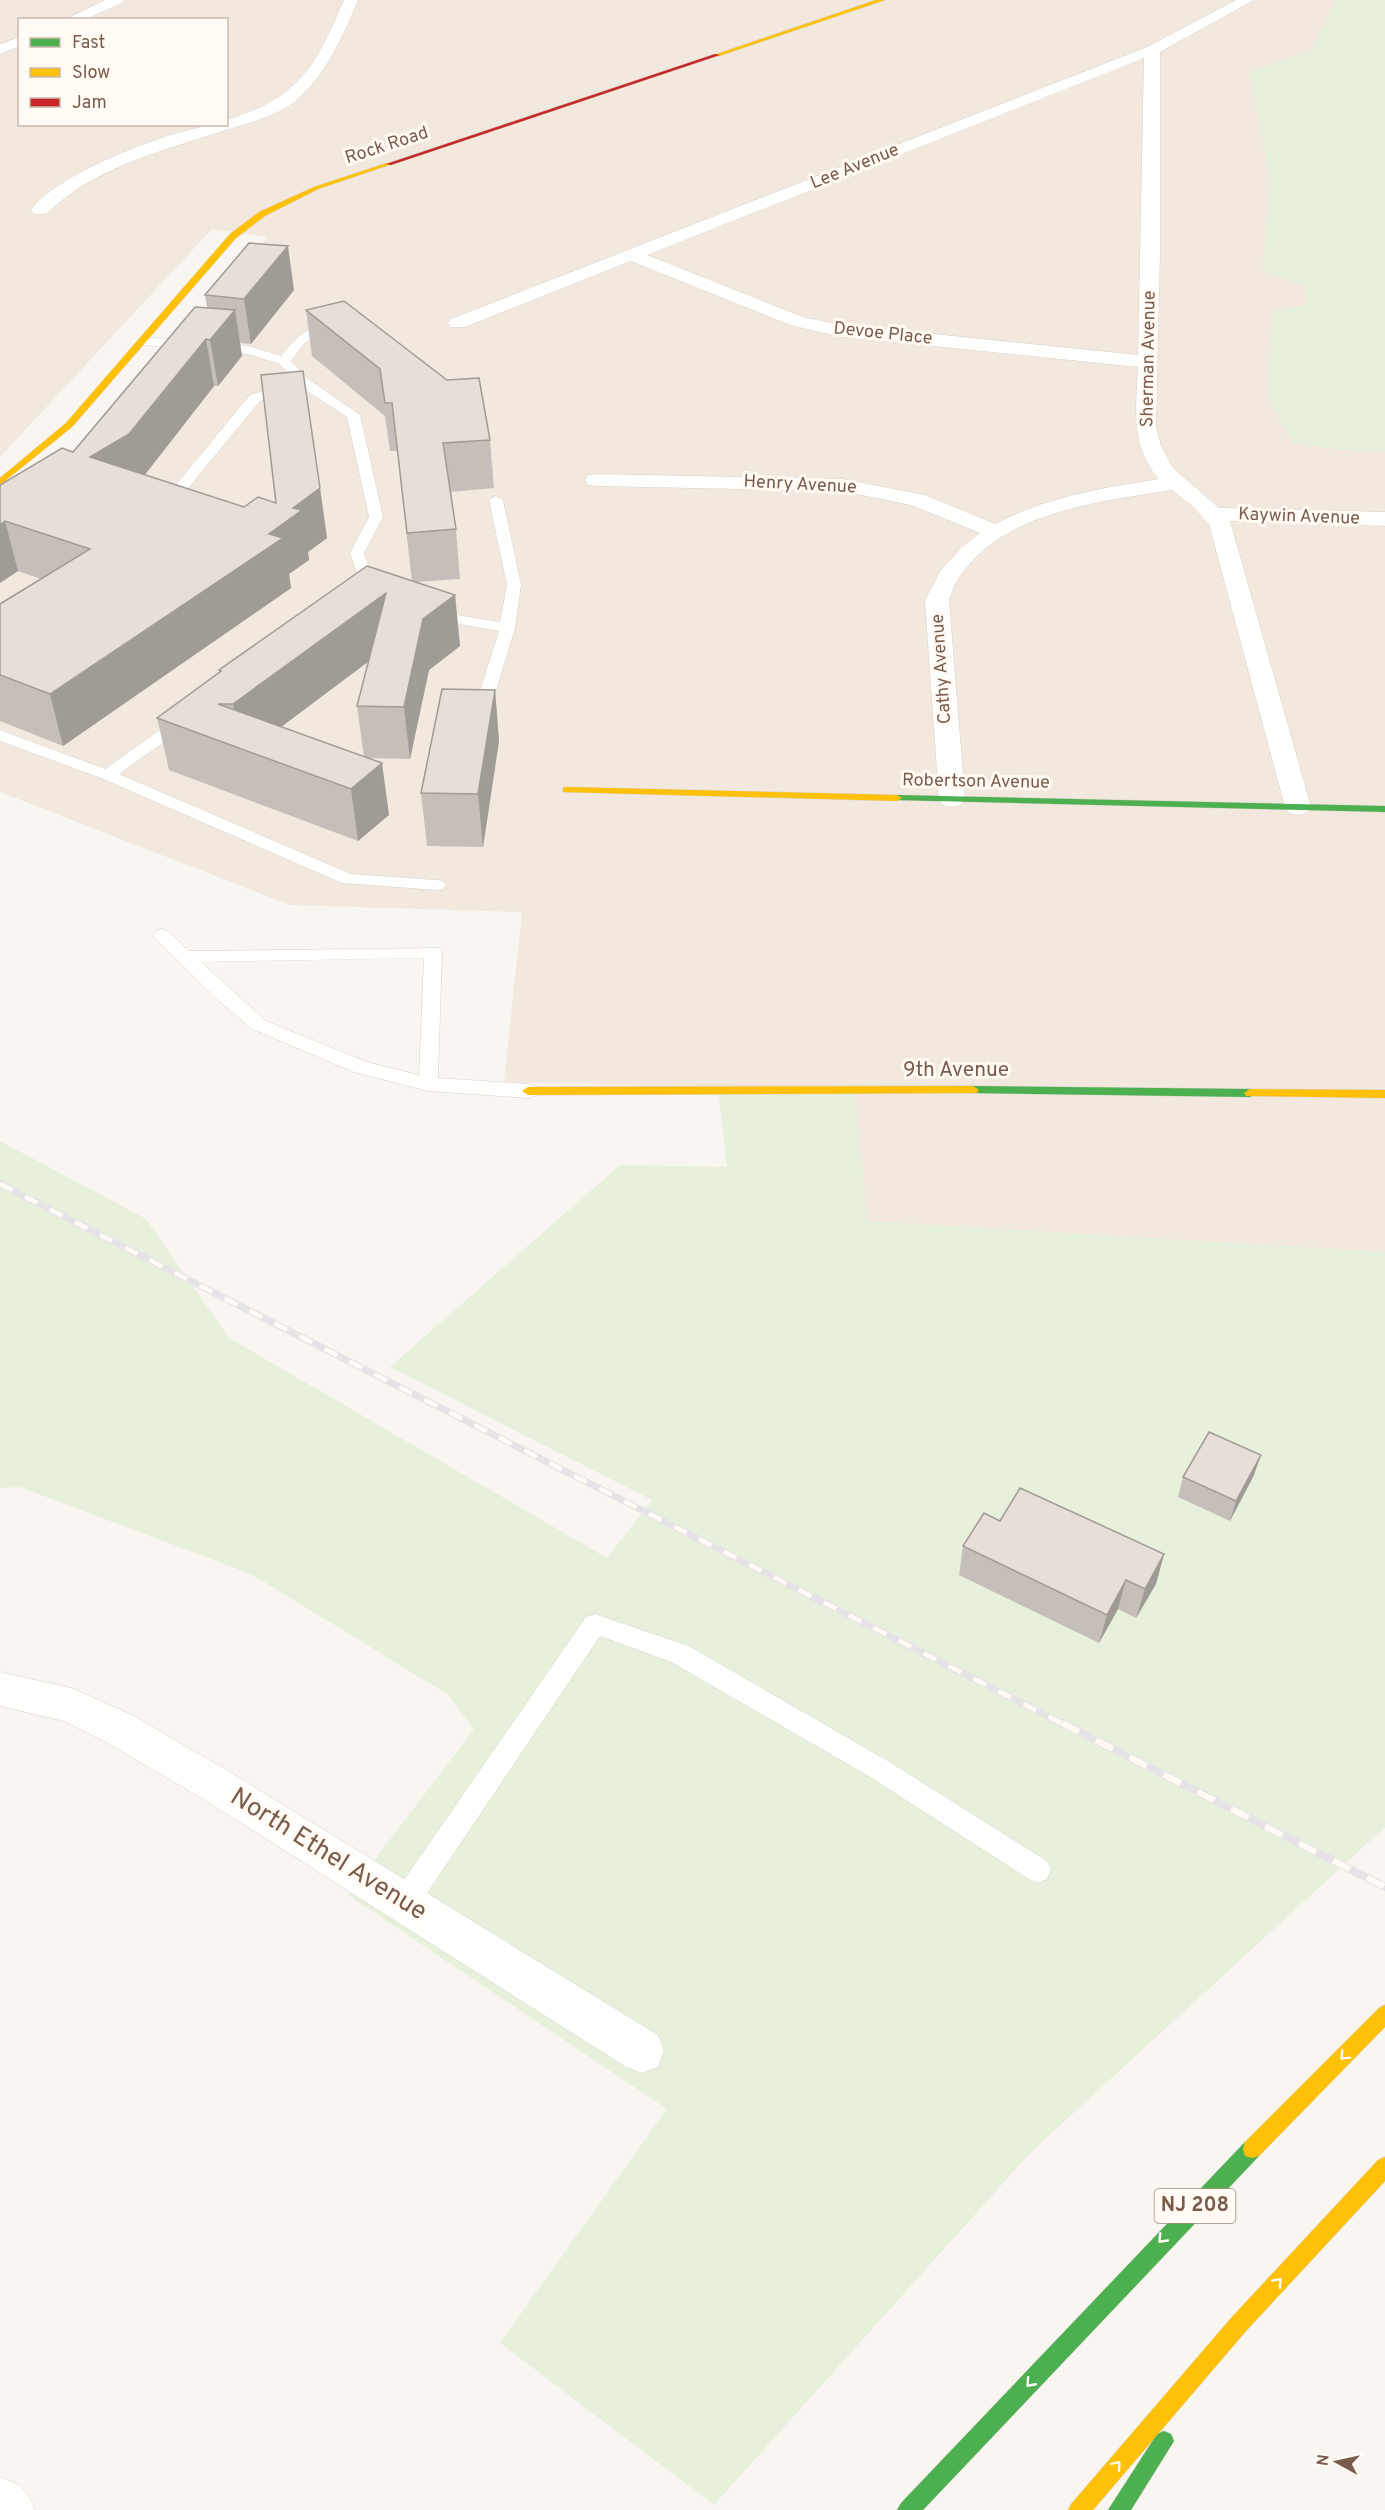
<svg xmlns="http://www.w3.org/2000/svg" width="1385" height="2510" font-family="Overpass,sans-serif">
  <rect width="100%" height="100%" fill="#f9f5f0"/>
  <path fill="#f2e8de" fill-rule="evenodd" d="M0 0H1385V1252L866 1221 855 1091 504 1082 522 912 290 905 0 792V519L124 410 268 237 212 229 0 457ZM20 20H226V124H20Z"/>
  <g fill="#e7f0db">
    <polygon points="1336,0 1385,0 1385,452 1359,452 1293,443 1267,395 1273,311 1307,305 1304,285 1263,272 1270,179 1249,72 1312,50"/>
    <polygon points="718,1087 855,1091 867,1221 1385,1252 1385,1827 1031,2152 714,2505 500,2343 667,2109 348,1895 474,1729 447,1694 251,1574 20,1487 0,1488 0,1141 146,1219 229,1338 607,1558 652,1500 390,1367 620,1165 727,1167"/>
  </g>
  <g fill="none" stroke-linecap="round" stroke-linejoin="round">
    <defs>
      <g id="lane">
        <path d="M335 324 339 325V331L315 335 304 344 291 361 308 379 360 415 383 517 364 553 376 586 366 595 361 596 354 592 361 585 350 553 369 517 347 417 298 385 280 364 248 354 142 345 136 341 142 337 249 346 281 356C296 337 309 324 335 324Z"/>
        <path d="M291 382 296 383 297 386 296 389 260 401 179 499 187 504 185 507C178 509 167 507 163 501L165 498 250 395Z"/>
        <polygon points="496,496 503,500 521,585 515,628 490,710 482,715 474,710 499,631 436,620 423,612 430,608 445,613 500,622 507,585 489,500"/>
        <polygon points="183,716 189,718 191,721 189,724 119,774 351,874 437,880 443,881 446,885 443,889 437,890 342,883 101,778 0,741 0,730 105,769 177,718"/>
        <path d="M162 929 168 931 189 951 439 948 442 952 438 1078 528 1084 535 1086 538 1091 535 1096 528 1098 428 1091 354 1072 252 1029 219 1001 156 939 153 935 156 931ZM424 958 419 1075 367 1062 266 1021 201 962Z"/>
        <polygon points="595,1614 689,1646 888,1761 1047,1861 1051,1870 1047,1879 1038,1883 1029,1879 870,1777 671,1662 600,1636 415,1911 405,1915 395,1911 391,1902 395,1893 586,1617"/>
      </g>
      <g id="street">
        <polygon points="105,0 124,0 122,3 84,20 64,20"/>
        <path d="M344 0H358C344 34 328 71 300 97 280 116 251 122 226 130 162 151 96 166 46 214H34L31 210C58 172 182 124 226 124V120C301 97 314 68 344 0Z"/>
        <path d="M1236 0H1254L1160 52V253L1156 427 1161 446 1173 468 1219 508 1385 512V526L1230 521 1311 807 1307 813 1298 815 1289 813 1285 807 1209 524 1190 504 1172 490C1099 502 1002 511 958 579 954 585 952 593 949 600L965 799 961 805 952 807 943 805 939 799 925 600 941 570 962 547 980 533 911 505 842 491 596 486 588 485 585 480 588 475 596 474 842 479 925 495 995 524C1046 497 1103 488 1159 479 1130 446 1136 408 1138 367L837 336 790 325 631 261 465 327H451L448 323 451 319 1147 47ZM1144 58 1138 355 837 324 803 317 647 255Z"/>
        <polygon points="20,37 20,46 0,54 0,44"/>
        <polygon points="0,1672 71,1688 132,1715 233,1774 658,2035 664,2051 658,2067 642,2073 626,2067 205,1800 104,1741 64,1721 0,1706"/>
        <path d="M0 2477C22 2486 26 2488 35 2510H0Z"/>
      </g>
      <g id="fast">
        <polygon points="897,795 1385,806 1385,812 893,800 893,796"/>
        <polygon points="973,1086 1250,1089 1256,1093 1250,1097 969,1093 967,1090"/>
        <polygon points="1252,2140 1259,2142 1261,2149 1259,2156 923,2510 897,2510 901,2503 1245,2142"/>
        <polygon points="1164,2431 1171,2434 1174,2441 1131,2510 1108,2510 1157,2434"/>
      </g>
      <g id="slow">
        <polygon points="876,0 885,0 719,56 714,55"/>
        <polygon points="387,163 392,164 318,189 265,216 236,238 72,427 0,485 0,478 66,423 230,234 259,212 314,187"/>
        <polygon points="567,787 897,795 902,798 897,801 563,792 563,788"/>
        <polygon points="973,1086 979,1090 977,1093 528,1095 522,1091 528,1087"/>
        <polygon points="1250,1089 1385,1090 1385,1098 1246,1096 1244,1093"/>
        <polygon points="1385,2005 1385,2027 1259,2156 1252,2158 1245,2156 1243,2149 1245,2142 1379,2008"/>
        <polygon points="1385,2157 1385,2181 1246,2331 1093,2510 1068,2510 1072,2503 1232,2317 1378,2160"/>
      </g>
      <polygon id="jam" points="715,54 720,55 391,165 386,164"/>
    </defs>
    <use href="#lane" stroke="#d7d1cb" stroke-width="1"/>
    <use href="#street" stroke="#d7d1cb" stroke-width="1"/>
    <use href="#fast" stroke="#d9d2cb" stroke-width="1"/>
    <use href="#slow" stroke="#d9d2cb" stroke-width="1"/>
    <use href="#jam" stroke="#d9d2cb" stroke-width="1"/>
    <use href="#lane" fill="#fefefd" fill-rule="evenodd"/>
    <use href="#street" fill="#fefefd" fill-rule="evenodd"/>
    <use href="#fast" fill="#4caf50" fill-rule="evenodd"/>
    <use href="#slow" fill="#ffc107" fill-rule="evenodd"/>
    <use href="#jam" fill="#c62828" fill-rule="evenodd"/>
    <defs>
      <polyline id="rail-far1" points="0,1184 1065,1725"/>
      <polyline id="rail" points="1062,1723 1385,1887"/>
    </defs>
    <use href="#rail-far1" stroke="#e6e3e7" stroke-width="7"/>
    <use href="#rail" stroke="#e6e3e7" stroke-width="8"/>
    <use href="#rail-far1" stroke="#fffaf3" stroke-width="4.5" stroke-dasharray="14" stroke-linecap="butt"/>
    <use href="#rail" stroke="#fffaf3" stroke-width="6" stroke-dasharray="19" stroke-linecap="butt"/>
  </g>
  <g fill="#c6bfb9" fill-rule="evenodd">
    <polygon points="294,290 251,344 240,343 242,356 218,386 214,386 145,475 244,507 276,503 320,488 327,538 308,552 309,560 289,574 291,588 63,746 0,721 0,604 41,579 18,571 0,583 0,485 73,452 207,307 205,295"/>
    <path d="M306 310 490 440 494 488 450 492 456 529 460 579 416 582 455 595 460 646 429 670 410 759 368 758 389 815 358 841 169 770 157 718 219 673V670L412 581 397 451H390L385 416 312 356ZM368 661 357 706 364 757 281 727Z"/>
    <polygon points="495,690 499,741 483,847 427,846 421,793"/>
    <polygon points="1254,1475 1230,1521 1178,1497 1183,1477"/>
    <polygon points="1000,1521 1164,1554 1156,1584 1136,1618 1118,1609 1099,1643 959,1575 963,1546"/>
  </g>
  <g fill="#a19b96">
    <polygon points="288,246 294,290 251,344 244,299"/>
    <polygon points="235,310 242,356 218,386 210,340"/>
    <polygon points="206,339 214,386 139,482 90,457"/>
    <polygon points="320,488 327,538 308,552 309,560 289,574 291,588 63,746 50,694 269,534 293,508"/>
    <polygon points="5,521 18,571 0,583 0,525"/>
    <polygon points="386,593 392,644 249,751 241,748 233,704"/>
    <polygon points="455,595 460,646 429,670 410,759 404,707 423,619"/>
    <polygon points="495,690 499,741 483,847 478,794"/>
    <polygon points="382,763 389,815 358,841 351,789"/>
    <polygon points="1261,1455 1254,1475 1230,1521 1236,1501"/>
    <polygon points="1164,1554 1156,1584 1136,1618 1145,1589"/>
    <polygon points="1126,1580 1118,1609 1099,1643 1107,1615"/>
  </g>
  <g fill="#e6ded7" stroke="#a19b96" stroke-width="1.5">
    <polygon points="249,243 288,246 244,299 205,295"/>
    <polygon points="344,301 447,380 479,378 490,440 443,443 456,529 407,533 392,403 385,403 380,369 306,310"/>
    <polygon points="195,307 235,310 210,340 206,339 129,434 90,457 244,507 258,497 276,503 261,375 303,371 320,488 293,508 302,510 269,534 283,538 50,694 0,675 0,604 90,549 5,521 0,525 0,485 62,448 73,452"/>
    <polygon points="367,566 455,595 423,619 404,707 357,706 386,593 233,704 218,704 382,763 351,789 157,718 221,671 219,670"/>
    <polygon points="442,689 495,690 478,794 421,793"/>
    <polygon points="1209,1432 1261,1455 1236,1501 1183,1477"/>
    <polygon points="1020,1488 1164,1554 1145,1589 1126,1580 1107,1615 963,1546 984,1513 1000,1521"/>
  </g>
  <defs><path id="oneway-chevron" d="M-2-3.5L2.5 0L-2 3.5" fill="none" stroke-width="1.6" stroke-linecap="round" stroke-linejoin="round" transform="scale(1.5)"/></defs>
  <g stroke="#fffaf3">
    <use href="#oneway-chevron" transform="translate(1344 2056) rotate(135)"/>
    <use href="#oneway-chevron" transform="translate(1162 2239) rotate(134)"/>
    <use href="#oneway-chevron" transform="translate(1278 2282) rotate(-47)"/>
    <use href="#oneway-chevron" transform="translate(1030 2383) rotate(132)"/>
    <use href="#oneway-chevron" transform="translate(1117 2465) rotate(-49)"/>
  </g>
  <g text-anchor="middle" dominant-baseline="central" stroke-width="6" stroke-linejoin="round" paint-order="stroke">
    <g font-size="18" fill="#7a5c4d" stroke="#fffaf3">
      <text transform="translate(387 146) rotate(-18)">Rock Road</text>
      <text transform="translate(855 167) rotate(-22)">Lee Avenue</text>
      <text transform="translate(883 334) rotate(6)">Devoe Place</text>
      <text transform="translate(1149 359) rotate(-89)">Sherman Avenue</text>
      <text transform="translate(800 485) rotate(3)">Henry Avenue</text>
      <text transform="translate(1299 517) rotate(2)">Kaywin Avenue</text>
      <text transform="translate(942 669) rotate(-94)">Cathy Avenue</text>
      <text transform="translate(976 782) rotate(1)">Robertson Avenue</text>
    </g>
    <rect fill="#fffaf3" stroke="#a28b7f" stroke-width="1.5" x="1154.5" y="2189" width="81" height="34" rx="4.5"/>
    <g font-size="20" font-weight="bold" fill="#7a5c4d">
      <text x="1195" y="2206">NJ 208</text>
    </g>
    <g font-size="21" fill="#7a5c4d" stroke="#fffaf3">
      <text x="956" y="1070">9th Avenue</text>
    </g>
    <g font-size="26" fill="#7a5c4d" stroke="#fffaf3">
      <text transform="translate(328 1855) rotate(32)">North Ethel Avenue</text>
    </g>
  </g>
  <rect x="18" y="18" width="210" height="108" fill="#fffaf3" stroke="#cabbb1" stroke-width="1.5"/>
  <rect x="30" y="38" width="30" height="9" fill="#4caf50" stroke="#cabbb1" stroke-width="1.5"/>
  <text x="72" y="48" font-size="18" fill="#7a5c4d">Fast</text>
  <rect x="30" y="68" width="30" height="9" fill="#ffc107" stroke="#cabbb1" stroke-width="1.5"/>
  <text x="72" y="78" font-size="18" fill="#7a5c4d">Slow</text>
  <rect x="30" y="98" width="30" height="9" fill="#c62828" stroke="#cabbb1" stroke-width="1.5"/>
  <text x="72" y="108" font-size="18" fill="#7a5c4d">Jam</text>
  <g transform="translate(1337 2462) rotate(278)" stroke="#fffaf3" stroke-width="4.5" paint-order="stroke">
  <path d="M0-4.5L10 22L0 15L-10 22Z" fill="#7a5c4d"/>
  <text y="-9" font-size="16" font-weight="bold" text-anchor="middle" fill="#7a5c4d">N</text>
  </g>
</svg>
